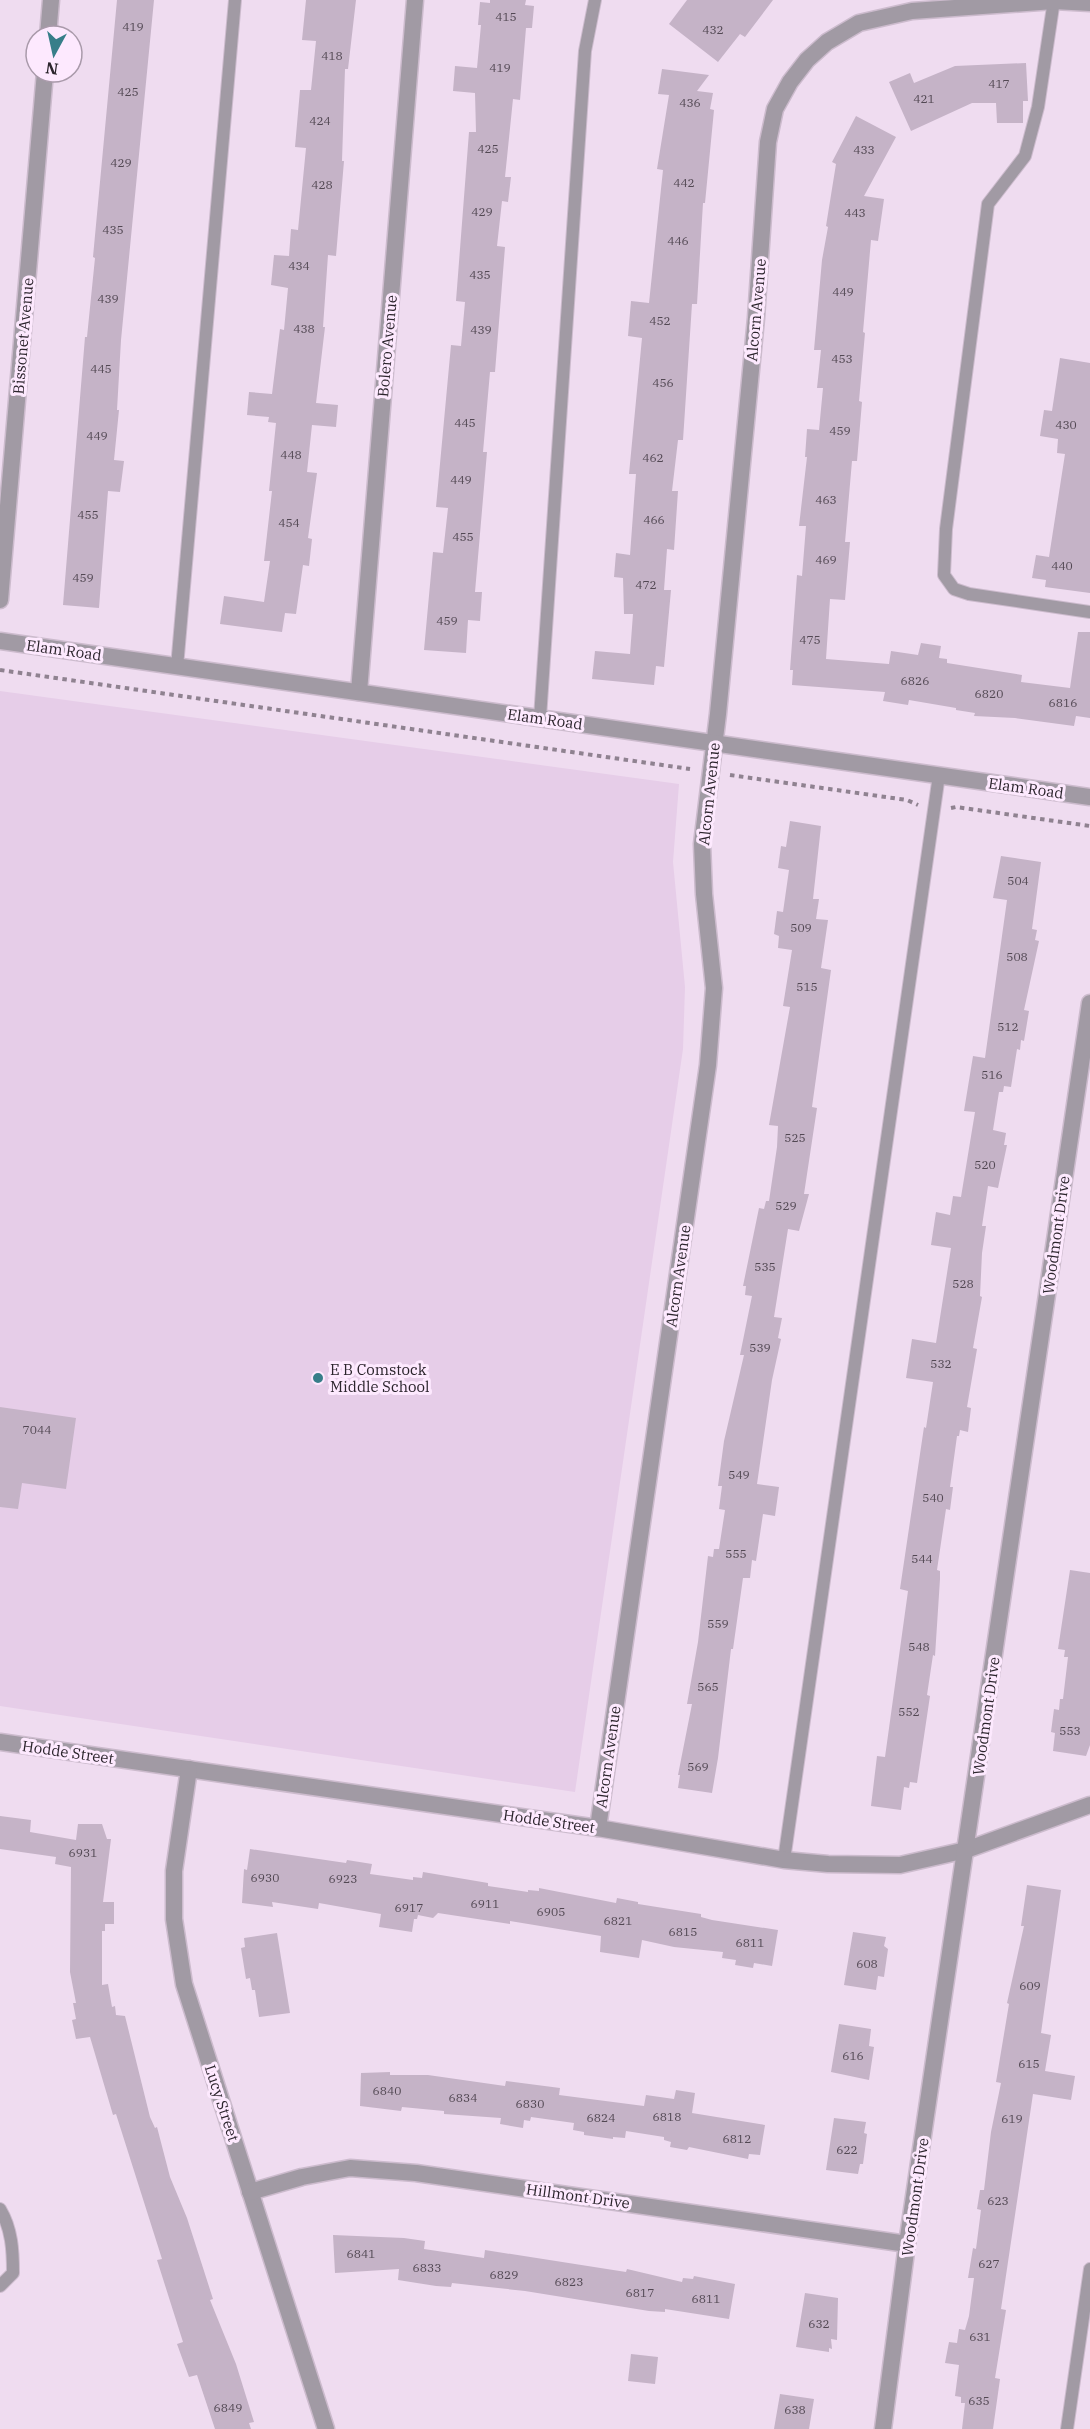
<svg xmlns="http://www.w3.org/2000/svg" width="1090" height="2429" font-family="'IBM Plex Serif',serif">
  <rect width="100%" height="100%" fill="#efdcf0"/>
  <polygon fill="#e6cde8" points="0,691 679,784 673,862 685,987 683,1049 575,1792 0,1706"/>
  <g fill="#c5b3c7">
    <polygon points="117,0 154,0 121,340 117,410 119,410 114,460 124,461 120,492 108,491 99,608 63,605 85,337 87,337 95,258 93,257"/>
    <polygon points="306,0 356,0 348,69 345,69 342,161 344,161 336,256 328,255 323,327 325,327 316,403 338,405 336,427 312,425 307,472 317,473 308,538 312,539 309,566 303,565 296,614 285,613 282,632 220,624 224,596 264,602 270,561 264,561 272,491 269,491 276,423 268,422 269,417 247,415 249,392 272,394 280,329 284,330 288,288 271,285 274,255 289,256 291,229 298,230 306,148 295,147 300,90 311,90 316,41 302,40"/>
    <polygon points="490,0 526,0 525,5 534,6 532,28 526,28 520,100 513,99 505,177 511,177 508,202 502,201 497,246 505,247 495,372 490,372 483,452 487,452 475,592 482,592 480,621 468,620 466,653 424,650 433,552 443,553 448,508 436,507 451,345 461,346 465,302 456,301 469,132 476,132 475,93 453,91 455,66 477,68 481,25 478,25 480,2 490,3"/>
    <polygon points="687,0 773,0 745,37 740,34 718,62 669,24"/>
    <polygon points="1026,63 1028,101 1023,101 1023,123 997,123 996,103 972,103 911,131 889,82 910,73 914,83 955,66"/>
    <polygon points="662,69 709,75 697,91 713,93 710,109 714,110 705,203 703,203 697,304 692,304 683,440 678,440 672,491 678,491 674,550 667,549 664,590 671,590 664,667 656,666 654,685 592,679 595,651 630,654 633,614 624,614 623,578 614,577 616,553 630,555 636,474 629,474 642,338 628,336 631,301 649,303 663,170 657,169 669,95 658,94"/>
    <polygon points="856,116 896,137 864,196 884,199 878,241 871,240 863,332 865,333 859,401 862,402 857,461 852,461 845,542 850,542 845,600 830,599 826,659 889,664 891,651 918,655 921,643 941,646 939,658 947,659 947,663 1022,675 1021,682 1070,688 1078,632 1090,632 1090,718 1076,716 1074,726 1015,718 974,716 975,713 956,710 956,708 909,700 908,705 883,701 885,692 792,685 793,670 790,670 797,575 802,576 806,526 799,526 807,457 805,457 807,429 819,430 823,388 817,388 821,350 814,350 822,260 828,227 826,226 836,164 832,162"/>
    <polygon points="1060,358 1090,363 1090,593 1045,587 1046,580 1032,578 1036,555 1049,557 1065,454 1057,453 1058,439 1040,436 1044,410 1052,411"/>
    <polygon points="790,821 821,826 813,899 819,899 816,919 828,920 821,968 831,970 812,1107 817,1108 804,1194 809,1194 799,1231 788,1229 774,1317 782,1318 778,1338 781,1339 772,1380 757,1484 779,1487 775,1516 763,1514 756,1561 752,1560 750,1578 743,1578 733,1649 731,1649 718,1758 712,1793 678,1788 680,1775 678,1775 692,1704 687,1704 698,1642 708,1556 713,1557 714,1549 719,1549 725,1510 719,1509 722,1486 718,1486 724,1441 744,1355 740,1355 752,1296 745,1295 746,1286 743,1286 759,1208 764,1209 766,1201 769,1201 777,1147 778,1126 769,1125 790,1007 783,1006 792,950 778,948 779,936 774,934 777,911 783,912 789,870 778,868 781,846 786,847"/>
    <polygon points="1001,856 1041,862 1032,929 1037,930 1035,940 1039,941 1024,1010 1029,1011 1024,1041 1021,1040 1020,1050 1017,1049 1011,1087 1004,1086 1003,1092 999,1092 993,1130 1006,1133 1004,1145 1007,1145 998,1188 988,1186 982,1226 986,1226 982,1253 980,1296 982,1297 973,1348 977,1349 967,1407 971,1408 968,1432 960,1430 959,1436 957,1436 950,1487 953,1487 950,1510 946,1509 937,1570 940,1571 940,1579 935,1656 933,1655 927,1695 930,1696 917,1783 910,1782 909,1788 904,1787 901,1810 871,1806 877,1756 885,1757 908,1591 900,1589 924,1427 926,1428 933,1382 906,1378 912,1339 936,1343 951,1248 931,1245 936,1212 950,1215 953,1196 961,1197 975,1112 964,1111 973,1056 985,1058 1007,900 993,898"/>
    <polygon points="0,1407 76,1418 66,1489 22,1483 18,1509 0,1507"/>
    <polygon points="1070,1570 1090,1573 1090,1745 1086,1756 1053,1751 1055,1733 1051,1732 1054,1709 1059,1710 1060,1699 1063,1699 1068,1657 1064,1657 1065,1650 1058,1649"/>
    <polygon points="0,1816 31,1820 30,1832 76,1840 78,1824 102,1824 107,1839 111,1839 103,1902 114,1902 114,1924 105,1924 105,1931 102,1931 102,1985 108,1984 112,2007 115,2006 116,2015 125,2016 150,2117 155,2128 157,2127 170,2177 187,2218 213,2299 210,2300 236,2364 254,2422 249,2423 251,2429 215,2429 197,2375 189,2377 177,2344 183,2342 157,2260 162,2259 116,2114 113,2115 90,2037 76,2039 72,2020 76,2019 73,2003 76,2003 70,1972 71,1867 55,1864 56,1857 0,1849"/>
    <polygon points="250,1849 346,1863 347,1860 372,1864 370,1874 413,1880 413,1877 422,1878 423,1872 488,1883 488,1886 528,1892 528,1890 539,1891 539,1888 616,1903 617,1898 638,1902 638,1904 701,1914 701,1917 712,1920 778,1930 772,1966 754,1963 753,1968 735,1965 736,1960 722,1958 723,1952 674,1947 642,1940 639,1958 600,1952 601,1936 510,1921 510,1924 438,1913 433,1918 418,1915 417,1919 414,1919 412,1932 379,1927 381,1914 319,1903 318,1909 272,1902 273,1907 242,1903 244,1869 247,1870"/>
    <polygon points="1027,1885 1061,1890 1041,2033 1051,2035 1045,2071 1075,2076 1071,2100 1033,2094 1001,2309 1006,2310 995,2378 1000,2379 993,2429 962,2429 965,2403 961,2403 961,2397 955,2396 959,2365 945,2363 949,2342 957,2343 959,2329 965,2330 969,2316 974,2278 968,2278 973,2248 976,2249 981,2210 977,2209 980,2190 984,2190 991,2132 1001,2083 996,2082 1009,2004 1007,2003 1024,1926 1021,1926"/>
    <polygon points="853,1932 886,1937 884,1946 888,1949 884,1977 878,1976 876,1990 844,1985"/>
    <polygon points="277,1933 290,2013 259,2017 255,1990 252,1990 250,1978 246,1979 241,1948 245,1947 244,1938"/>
    <polygon points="839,2024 871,2029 869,2046 874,2047 869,2080 831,2072"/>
    <polygon points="390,2072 390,2075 428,2075 505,2086 506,2081 560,2088 559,2095 644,2106 646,2095 674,2099 676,2090 695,2093 692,2113 765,2125 760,2155 749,2154 748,2159 689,2147 687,2150 670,2147 671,2142 664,2140 664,2137 626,2131 625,2138 613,2137 613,2139 584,2135 584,2132 573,2130 574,2123 531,2117 530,2121 524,2120 523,2128 500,2124 501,2118 444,2114 444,2111 402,2107 401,2111 360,2106 361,2073"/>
    <polygon points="834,2118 866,2122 864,2133 867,2134 863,2164 860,2164 858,2174 826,2170"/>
    <polygon points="333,2235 404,2238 425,2241 424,2249 484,2258 485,2250 626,2272 627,2269 682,2282 683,2278 693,2279 694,2276 735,2284 729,2319 665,2309 665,2312 649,2311 525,2291 452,2283 451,2287 436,2286 398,2280 399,2269 335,2273"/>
    <polygon points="805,2293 838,2298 837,2340 831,2339 832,2349 829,2348 829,2352 796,2347"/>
    <polygon points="631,2354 658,2357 655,2384 628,2381"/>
    <polygon points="780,2394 814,2399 809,2429 774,2429"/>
  </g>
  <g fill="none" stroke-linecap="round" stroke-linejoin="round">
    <defs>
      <g id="service">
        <polyline points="1054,0 1038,107 1025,156 988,204 946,529 944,575 954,589 969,594 1090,612"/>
        <polyline points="177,667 235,0"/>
        <polyline points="540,718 585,51 595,0"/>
        <polyline points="784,1860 939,775"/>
        <path d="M0 2209C12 2229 13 2251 13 2273L0 2286"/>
        <polyline points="1067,2429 1090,2269"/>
      </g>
      <g id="minor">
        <polyline points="48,36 51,0"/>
        <polyline points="0,600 45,72"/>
        <polyline points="359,692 415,0"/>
        <polyline points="0,1742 598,1828 784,1860 828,1864 900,1865 966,1850 1090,1805"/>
        <polyline points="189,1769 174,1871 174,1919 184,1984 326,2429"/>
        <polyline points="598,1828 708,1065 714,988 704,894 702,844 718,714 756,318 768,142 775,109 790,82 807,60 827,42 859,23 912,11 1054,1 1090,3"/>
        <polyline points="250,2192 302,2177 350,2168 416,2173 907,2244"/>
        <polyline points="883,2429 907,2244 1090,1003"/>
      </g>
      <polyline id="tertiary" points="0,641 1090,797"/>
    </defs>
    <use href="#service" stroke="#ccbbcd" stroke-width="14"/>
    <use href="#minor" stroke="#ccbbcd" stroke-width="19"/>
    <use href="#tertiary" stroke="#ccbbcd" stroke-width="19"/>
    <g stroke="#8f8290" stroke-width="4" stroke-dasharray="4.5 4.5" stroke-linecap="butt">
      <polyline points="0,670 690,769"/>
      <polyline points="730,775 907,800 918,805"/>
      <polyline points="951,808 956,807 1090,826"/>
    </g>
    <use href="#service" stroke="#a19aa4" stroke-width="12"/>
    <use href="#minor" stroke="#a19aa4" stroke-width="16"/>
    <use href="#tertiary" stroke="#a19aa4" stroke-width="16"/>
  </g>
  <circle fill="#377e89" stroke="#fde9fe" stroke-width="2" cx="318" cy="1378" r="6"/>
  <g text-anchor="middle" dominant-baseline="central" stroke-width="6" stroke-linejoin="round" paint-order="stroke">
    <g font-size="12" fill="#524853">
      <text x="506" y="16">415</text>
      <text x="133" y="26">419</text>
      <text x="713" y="29">432</text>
      <text x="332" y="55">418</text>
      <text x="500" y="67">419</text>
      <text x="999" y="83">417</text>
      <text x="128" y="91">425</text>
      <text x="924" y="98">421</text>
      <text x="690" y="102">436</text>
      <text x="320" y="120">424</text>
      <text x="488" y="148">425</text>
      <text x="864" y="149">433</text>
      <text x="121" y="162">429</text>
      <text x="684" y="182">442</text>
      <text x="322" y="184">428</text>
      <text x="482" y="211">429</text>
      <text x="855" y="212">443</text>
      <text x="113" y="229">435</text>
      <text x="678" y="240">446</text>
      <text x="299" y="265">434</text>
      <text x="480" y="274">435</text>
      <text x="843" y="291">449</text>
      <text x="108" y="298">439</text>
      <text x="660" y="320">452</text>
      <text x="304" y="328">438</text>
      <text x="481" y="329">439</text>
      <text x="842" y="358">453</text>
      <text x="101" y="368">445</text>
      <text x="663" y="382">456</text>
      <text x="465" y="422">445</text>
      <text x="1066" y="424">430</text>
      <text x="840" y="430">459</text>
      <text x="97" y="435">449</text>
      <text x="291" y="454">448</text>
      <text x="653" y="457">462</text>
      <text x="461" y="479">449</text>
      <text x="826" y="499">463</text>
      <text x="88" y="514">455</text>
      <text x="654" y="519">466</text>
      <text x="289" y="522">454</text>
      <text x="463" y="536">455</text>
      <text x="826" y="559">469</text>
      <text x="1062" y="565">440</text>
      <text x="83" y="577">459</text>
      <text x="646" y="584">472</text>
      <text x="447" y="620">459</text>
      <text x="810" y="639">475</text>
      <text x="915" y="680">6826</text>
      <text x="989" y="693">6820</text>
      <text x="1063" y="702">6816</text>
      <text x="1018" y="880">504</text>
      <text x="801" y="927">509</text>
      <text x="1017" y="956">508</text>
      <text x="807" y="986">515</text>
      <text x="1008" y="1026">512</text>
      <text x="992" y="1074">516</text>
      <text x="795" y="1137">525</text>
      <text x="985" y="1164">520</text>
      <text x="786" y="1205">529</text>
      <text x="765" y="1266">535</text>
      <text x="963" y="1283">528</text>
      <text x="760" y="1347">539</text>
      <text x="941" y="1363">532</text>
      <text x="37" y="1429">7044</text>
      <text x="739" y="1474">549</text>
      <text x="933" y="1497">540</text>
      <text x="736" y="1553">555</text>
      <text x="922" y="1558">544</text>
      <text x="718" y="1623">559</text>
      <text x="919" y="1646">548</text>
      <text x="708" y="1686">565</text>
      <text x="909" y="1711">552</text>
      <text x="1070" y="1730">553</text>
      <text x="698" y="1766">569</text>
      <text x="83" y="1852">6931</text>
      <text x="265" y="1877">6930</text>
      <text x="343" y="1878">6923</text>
      <text x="485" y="1903">6911</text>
      <text x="409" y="1907">6917</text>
      <text x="551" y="1911">6905</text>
      <text x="618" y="1920">6821</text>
      <text x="683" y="1931">6815</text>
      <text x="750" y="1942">6811</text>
      <text x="867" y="1963">608</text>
      <text x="1030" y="1985">609</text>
      <text x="853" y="2055">616</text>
      <text x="1029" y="2063">615</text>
      <text x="387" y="2090">6840</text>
      <text x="463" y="2097">6834</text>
      <text x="530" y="2103">6830</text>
      <text x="667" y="2116">6818</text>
      <text x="601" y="2117">6824</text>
      <text x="1012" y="2118">619</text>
      <text x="737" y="2138">6812</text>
      <text x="847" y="2149">622</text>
      <text x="998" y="2200">623</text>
      <text x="361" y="2253">6841</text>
      <text x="989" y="2263">627</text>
      <text x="427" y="2267">6833</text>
      <text x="504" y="2274">6829</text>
      <text x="569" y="2281">6823</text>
      <text x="640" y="2292">6817</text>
      <text x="706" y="2298">6811</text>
      <text x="819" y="2323">632</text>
      <text x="980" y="2336">631</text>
      <text x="979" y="2400">635</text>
      <text x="228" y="2407">6849</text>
      <text x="795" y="2409">638</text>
    </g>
    <g font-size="15" fill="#2b242c" stroke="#fde9fe">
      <text transform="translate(756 310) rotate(-85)">Alcorn Avenue</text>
      <text transform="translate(23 336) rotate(-85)">Bissonet Avenue</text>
      <text transform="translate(387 346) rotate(-85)">Bolero Avenue</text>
      <text transform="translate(64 650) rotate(8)">Elam Road</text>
      <text transform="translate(545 719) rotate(8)">Elam Road</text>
      <text transform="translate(1026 788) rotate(8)">Elam Road</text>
      <text transform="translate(709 794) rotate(-84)">Alcorn Avenue</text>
      <text transform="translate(1056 1235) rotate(-82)">Woodmont Drive</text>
      <text transform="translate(678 1276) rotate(-82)">Alcorn Avenue</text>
      <text transform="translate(986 1716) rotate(-82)">Woodmont Drive</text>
      <text transform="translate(68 1752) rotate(8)">Hodde Street</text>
      <text transform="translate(608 1757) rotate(-82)">Alcorn Avenue</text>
      <text transform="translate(549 1821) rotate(8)">Hodde Street</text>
      <text transform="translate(222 2103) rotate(72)">Lucy Street</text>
      <text transform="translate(578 2196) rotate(8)">Hillmont Drive</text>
      <text transform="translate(915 2197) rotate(-82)">Woodmont Drive</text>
    </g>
    <g font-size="15" fill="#2b242c" stroke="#fde9fe" text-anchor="start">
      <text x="330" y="1369">E B Comstock<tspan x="330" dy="17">Middle School</tspan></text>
    </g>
  </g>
  <g transform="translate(54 54) rotate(188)"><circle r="28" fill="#fde9fe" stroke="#a99aaa" stroke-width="1.5"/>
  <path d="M0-4.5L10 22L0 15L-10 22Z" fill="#377e89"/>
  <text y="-9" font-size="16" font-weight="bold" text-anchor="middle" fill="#2b242c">N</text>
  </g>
</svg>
